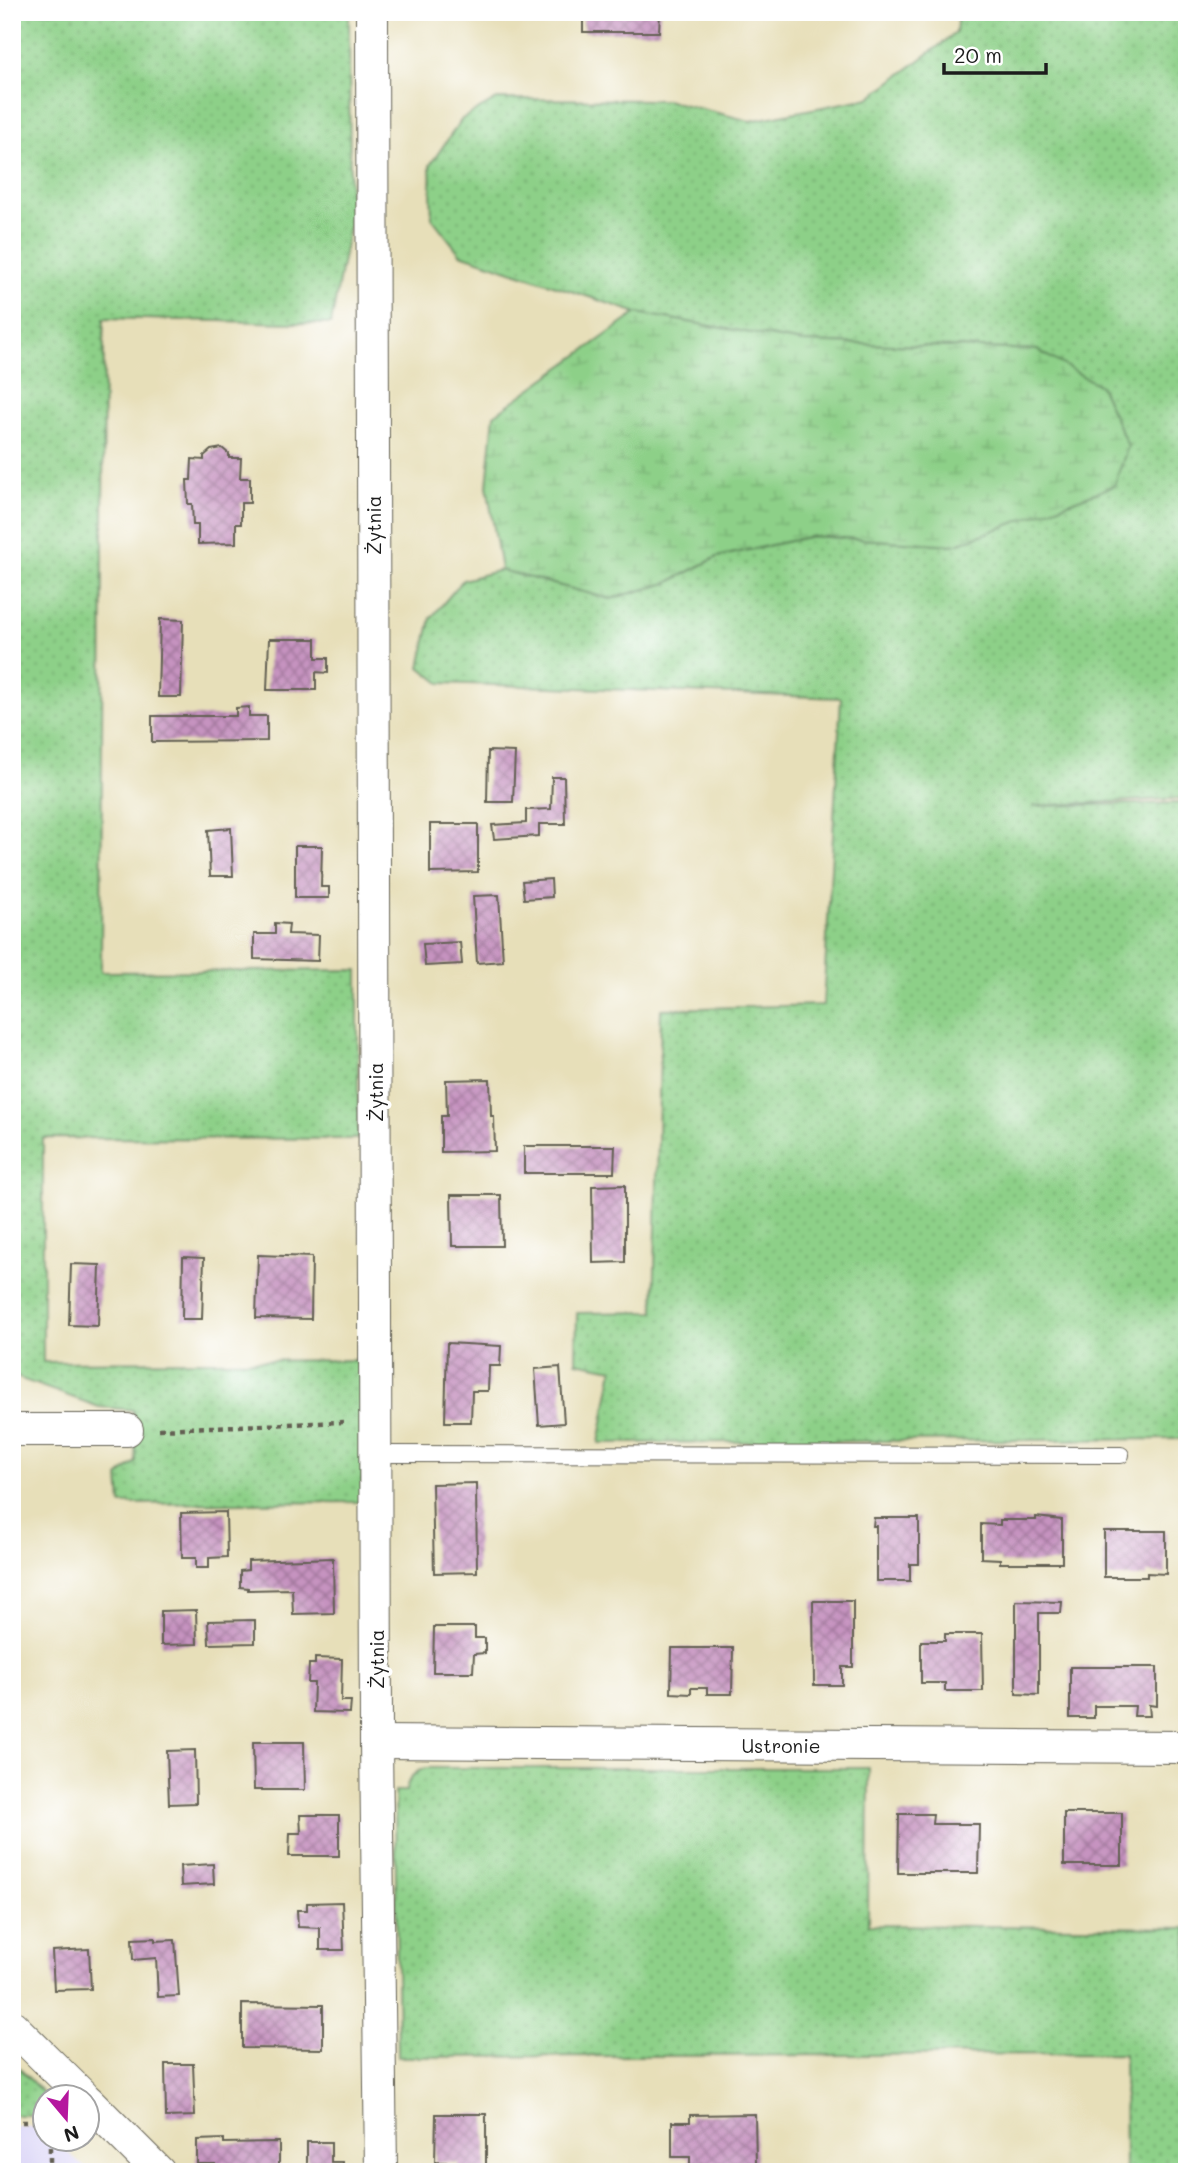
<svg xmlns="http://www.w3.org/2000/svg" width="1199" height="2184" font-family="Mali,sans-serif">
  <defs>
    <pattern id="grass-dots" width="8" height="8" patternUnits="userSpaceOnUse" patternTransform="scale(1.75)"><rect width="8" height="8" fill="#8dd088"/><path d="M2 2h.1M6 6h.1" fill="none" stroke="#79b275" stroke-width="1.8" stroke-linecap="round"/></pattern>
    <pattern id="wetland-marsh" width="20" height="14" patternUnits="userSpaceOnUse" patternTransform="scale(1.75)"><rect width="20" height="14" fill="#8dd088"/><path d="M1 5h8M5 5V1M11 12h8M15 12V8" fill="none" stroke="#79b275"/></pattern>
    <pattern id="building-cross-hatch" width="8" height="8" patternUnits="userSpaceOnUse" patternTransform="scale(1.75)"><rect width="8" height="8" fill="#c693c0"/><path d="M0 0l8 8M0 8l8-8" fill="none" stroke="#a0779b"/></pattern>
  </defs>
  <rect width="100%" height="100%" fill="#fff"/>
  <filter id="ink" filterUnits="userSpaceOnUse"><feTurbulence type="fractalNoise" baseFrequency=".0143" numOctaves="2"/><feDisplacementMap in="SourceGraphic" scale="14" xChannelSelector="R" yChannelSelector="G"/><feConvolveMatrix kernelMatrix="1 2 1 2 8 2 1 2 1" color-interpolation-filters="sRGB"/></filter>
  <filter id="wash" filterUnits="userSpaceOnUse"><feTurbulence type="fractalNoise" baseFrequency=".00686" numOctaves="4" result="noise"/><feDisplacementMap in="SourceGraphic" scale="28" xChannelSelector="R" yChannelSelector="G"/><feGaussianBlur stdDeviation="1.57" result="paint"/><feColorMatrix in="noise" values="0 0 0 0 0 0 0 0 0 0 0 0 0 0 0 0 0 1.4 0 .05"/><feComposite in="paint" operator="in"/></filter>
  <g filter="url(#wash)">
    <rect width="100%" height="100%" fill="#e7dfb9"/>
    <polygon fill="#dbd6f7" points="12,2127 39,2127 45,2132 46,2138 52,2139 91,2172 12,2172"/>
    <g fill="url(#grass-dots)" stroke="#547652" stroke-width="2">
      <polygon points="12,12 349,12 350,221 331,324 104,318 101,972 358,970 358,1139 43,1138 43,1362 363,1360 362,1502 121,1504 119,1476 136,1462 133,1410 99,1407 18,1378 12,1371"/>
      <polygon points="958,12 1187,12 1187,798 1032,806 1187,803 1187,1439 599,1443 613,1369 576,1362 577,1313 654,1312 661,1009 823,1005 841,698 440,683 420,667 431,618 463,580 501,570 610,599 667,583 717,557 812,536 954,545 1037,350 802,342 637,313 460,254 432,218 430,165 462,119 497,99 666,100 750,121 869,98 956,33"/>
      <path d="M425 1768H869L868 1925 1187 1928V2172H1125L1124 2054 398 2057 395 1791H406C408 1778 413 1773 425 1768Z"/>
      <polygon points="12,2061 46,2096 45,2115 12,2115"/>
    </g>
    <polygon fill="url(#wetland-marsh)" stroke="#547652" stroke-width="2" points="637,313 802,342 1037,350 1100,386 1128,446 1114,486 954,545 812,536 717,557 667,583 610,599 501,570 487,486 494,415"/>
    <g id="blocks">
      <g fill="url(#building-cross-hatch)">
        <polygon points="583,12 660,12 659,32 583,32"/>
        <polygon points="222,448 229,454 229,458 241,458 240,478 250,478 250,503 241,503 241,524 236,524 236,543 198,544 198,525 193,525 192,504 188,504 187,480 191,480 192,459 204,460 204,456 211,450"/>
        <polygon points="160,619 183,620 181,697 158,697"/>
        <polygon points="269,639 316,639 316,658 328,658 328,673 316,672 316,690 267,690"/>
        <polygon points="249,707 249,716 267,716 267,741 152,742 152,716 236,716 236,708"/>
        <polygon points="488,751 515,752 513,802 487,802"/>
        <polygon points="552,777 564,777 565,824 539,824 539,836 494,839 492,825 526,823 526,810 551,809"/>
        <polygon points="430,824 478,824 478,872 430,873"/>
        <polygon points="231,828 233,876 210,876 208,830"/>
        <polygon points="295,846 322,846 321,887 329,887 329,898 295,898"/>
        <polygon points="551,879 552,897 524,899 522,881"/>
        <polygon points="499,895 503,961 477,963 473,896"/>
        <polygon points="275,923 289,924 288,934 319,935 318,961 254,959 254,934 275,934"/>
        <polygon points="460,942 462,964 425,966 423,944"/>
        <polygon points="490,1079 491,1116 494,1116 495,1151 441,1152 441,1116 447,1116 446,1080"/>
        <polygon points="524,1146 615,1146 614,1173 524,1173"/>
        <polygon points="625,1185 625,1262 593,1263 592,1186"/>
        <polygon points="451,1195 501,1195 502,1246 452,1246"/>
        <polygon points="258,1255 312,1257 311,1319 256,1318"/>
        <polygon points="183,1257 204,1258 202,1319 182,1319"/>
        <polygon points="71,1264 100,1265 98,1326 69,1325"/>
        <polygon points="447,1343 501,1346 500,1366 489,1366 488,1391 472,1391 471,1422 445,1422"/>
        <polygon points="560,1367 564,1423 539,1425 535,1369"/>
        <polygon points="476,1483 477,1572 434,1573 432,1484"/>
        <polygon points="226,1512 227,1557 209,1558 209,1568 196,1568 196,1558 182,1558 181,1513"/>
        <polygon points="1036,1517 1062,1520 1062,1563 1000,1563 1000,1559 981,1558 981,1524 1000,1525 1000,1520 1036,1520"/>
        <polygon points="874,1518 919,1518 919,1564 910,1564 910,1581 876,1581 876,1526 873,1526"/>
        <polygon points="1104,1531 1166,1531 1166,1574 1147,1573 1147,1577 1104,1577"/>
        <polygon points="333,1558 334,1613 293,1614 292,1589 248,1590 248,1588 240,1587 240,1571 248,1570 248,1561"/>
        <polygon points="813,1601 853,1601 853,1667 842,1667 842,1685 814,1685"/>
        <polygon points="1016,1601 1062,1602 1061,1613 1039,1613 1039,1695 1016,1694"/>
        <polygon points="196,1610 197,1644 161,1645 161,1611"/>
        <polygon points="255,1620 255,1643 209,1644 208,1621"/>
        <polygon points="434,1627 475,1627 475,1638 485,1638 485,1653 474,1654 473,1672 433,1672"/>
        <polygon points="945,1634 982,1634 983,1691 945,1691 945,1683 921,1683 921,1641 945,1641"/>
        <polygon points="672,1648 733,1648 732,1694 707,1694 707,1688 691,1688 691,1694 671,1693"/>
        <polygon points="315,1658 342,1659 341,1701 351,1701 350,1713 313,1712 314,1683 308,1683 309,1664 315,1664"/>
        <polygon points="1070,1667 1157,1667 1157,1706 1149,1705 1150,1716 1134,1716 1135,1706 1094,1706 1094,1718 1070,1718"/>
        <polygon points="253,1742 304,1742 305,1790 254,1790"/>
        <polygon points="195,1750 196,1803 169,1804 167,1751"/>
        <rect x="1064" y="1813" width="58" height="52"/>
        <polygon points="899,1814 933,1814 932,1824 979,1824 978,1873 898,1873"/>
        <polygon points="300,1815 339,1815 339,1856 289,1856 290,1833 301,1833"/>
        <polygon points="213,1864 214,1884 181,1886 180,1866"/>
        <polygon points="342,1902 344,1950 320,1950 320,1928 298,1927 297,1910 307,1910 307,1903"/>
        <polygon points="155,1938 155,1941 175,1940 179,1996 158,1997 156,1958 133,1960 132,1939"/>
        <polygon points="89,1949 91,1989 54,1990 52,1951"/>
        <polygon points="242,2004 323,2005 323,2049 242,2048"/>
        <polygon points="165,2064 193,2064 195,2116 166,2117"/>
        <polygon points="436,2114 486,2114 486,2171 458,2170 458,2163 435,2162"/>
        <polygon points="755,2114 756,2164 690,2165 690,2157 672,2157 672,2122 690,2122 690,2115"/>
        <polygon points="224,2139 224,2143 279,2142 279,2169 215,2169 215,2164 197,2164 197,2140"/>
        <polygon points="307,2142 331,2142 331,2162 343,2162 343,2172 307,2172"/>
      </g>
    </g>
  </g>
  <g filter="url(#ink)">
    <use href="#blocks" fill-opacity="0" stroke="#636053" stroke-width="2"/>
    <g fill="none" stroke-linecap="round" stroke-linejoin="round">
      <defs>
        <polyline id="lane" points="375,1454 1121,1455"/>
        <g id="street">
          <polyline points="372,12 376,1742 381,2172"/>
          <polyline points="12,1430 127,1430"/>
          <polyline points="376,1742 1187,1747"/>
          <polyline points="12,2026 83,2096"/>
          <polyline points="88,2101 159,2172"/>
        </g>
      </defs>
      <use href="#lane" stroke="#636053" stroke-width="18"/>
      <use href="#street" stroke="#636053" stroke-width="34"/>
      <g stroke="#636053" stroke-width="4.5" stroke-dasharray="5 5" stroke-linecap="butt">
        <polyline points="159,1429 343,1422"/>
        <polyline points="12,2122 46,2122"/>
        <polyline points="50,2172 50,2138"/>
      </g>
      <use href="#lane" stroke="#fff" stroke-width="16"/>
      <use href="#street" stroke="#fff" stroke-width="32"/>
    </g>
  </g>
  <g text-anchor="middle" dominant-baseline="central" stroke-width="7" stroke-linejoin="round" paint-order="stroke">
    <g font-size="19" fill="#1c1c1c" stroke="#fff">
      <text transform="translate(373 525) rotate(-90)">Żytnia</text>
      <text transform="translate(375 1092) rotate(-90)">Żytnia</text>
      <text transform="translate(376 1659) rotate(-90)">Żytnia</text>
      <text x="781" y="1745">Ustronie</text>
    </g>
  </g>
  <rect width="1199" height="2184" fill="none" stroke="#fff" stroke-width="42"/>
  <g transform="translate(66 2118) rotate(161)"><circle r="33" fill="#ffffff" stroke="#a4a4a4" stroke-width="2"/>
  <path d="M0-5L12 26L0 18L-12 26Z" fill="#b5179e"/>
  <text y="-10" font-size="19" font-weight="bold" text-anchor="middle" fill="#1c1c1c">N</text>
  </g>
  <path d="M944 63v10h102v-10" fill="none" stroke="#1c1c1c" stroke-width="3.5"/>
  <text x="954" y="63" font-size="21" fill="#1c1c1c" stroke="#ffffff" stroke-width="5" paint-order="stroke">20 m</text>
</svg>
